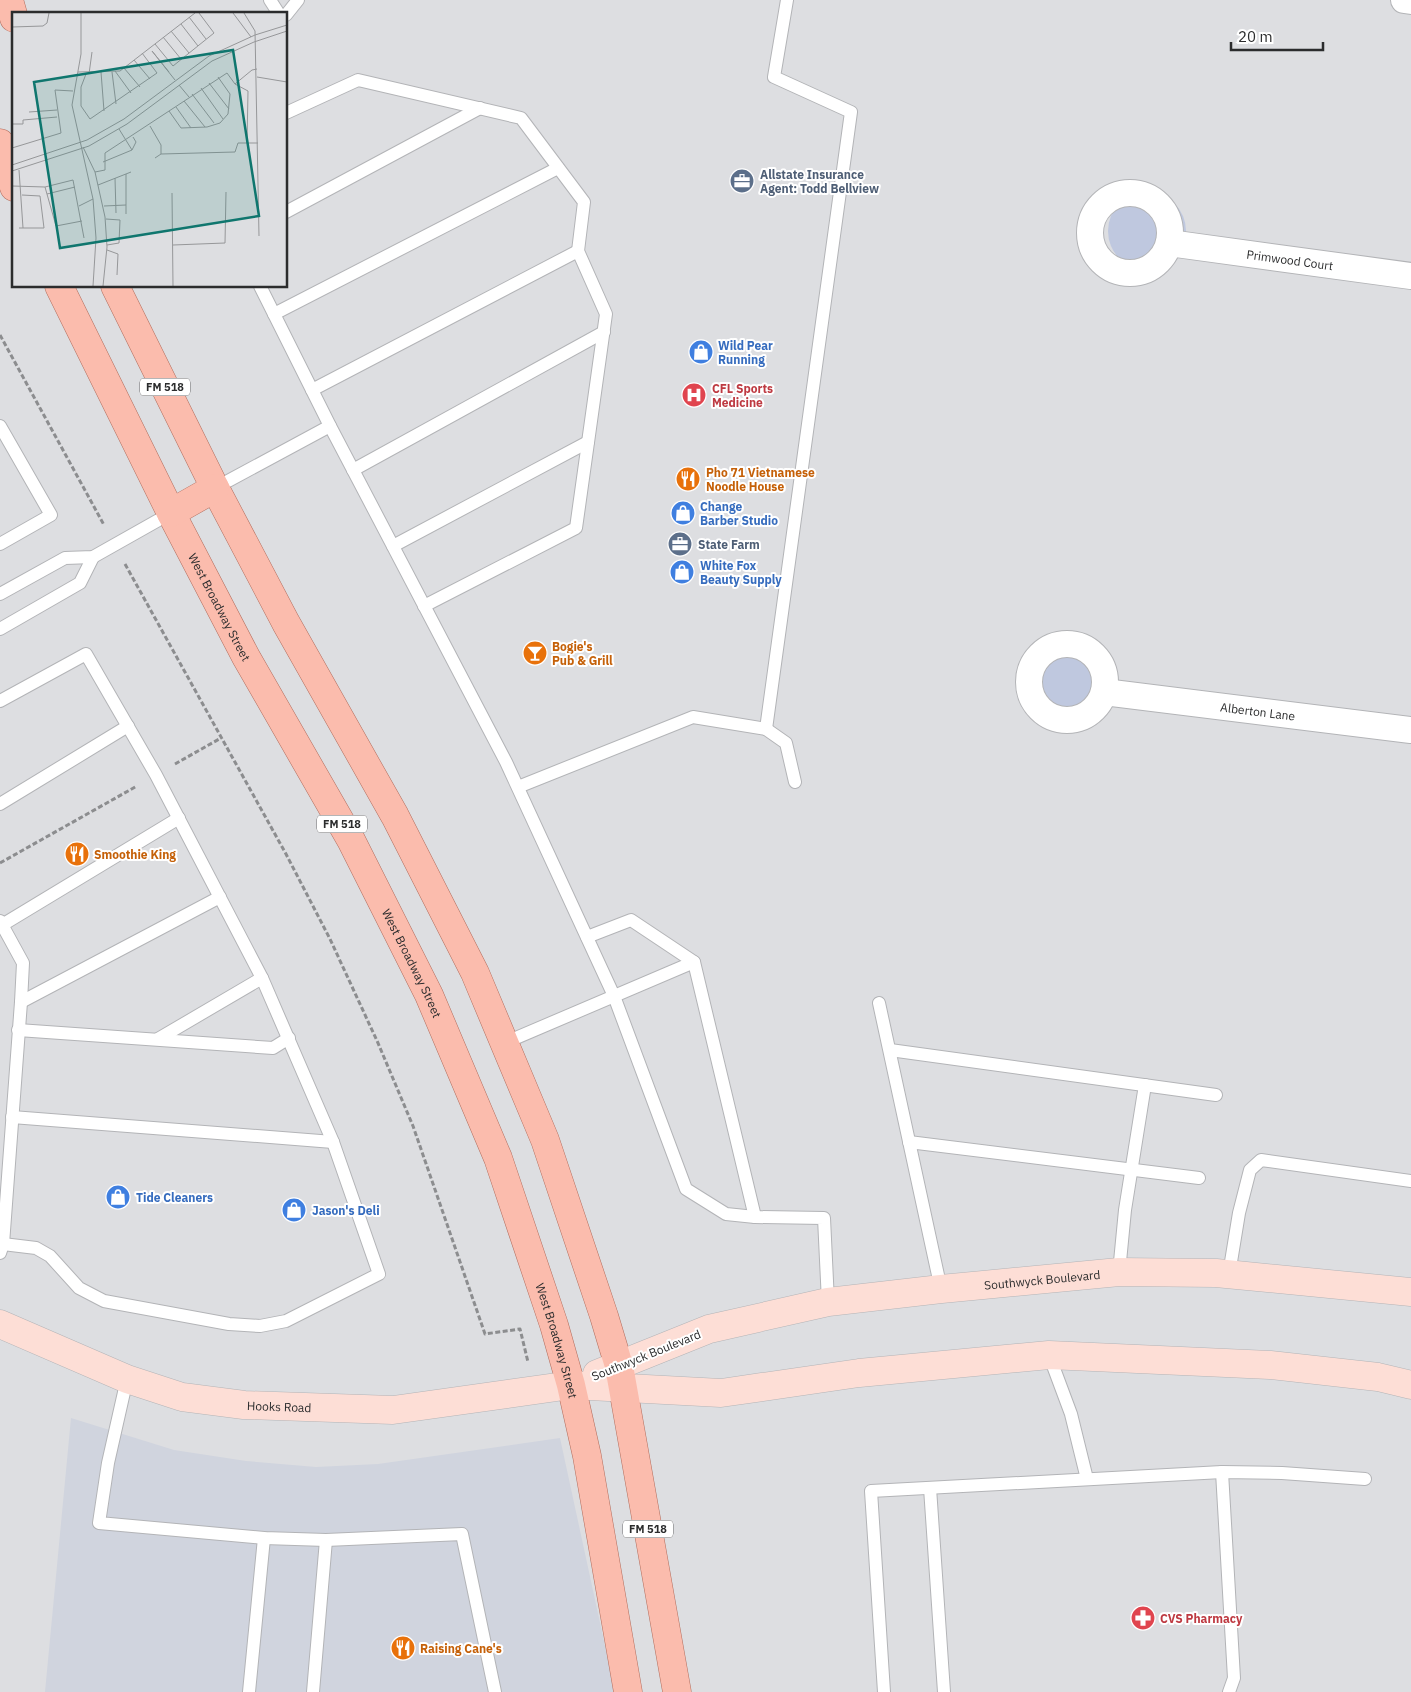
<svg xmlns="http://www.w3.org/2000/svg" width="1411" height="1692" font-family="'IBM Plex Sans',sans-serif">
  <rect width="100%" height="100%" fill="#dddee1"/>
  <polygon fill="#d0d4de" points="71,1418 174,1450 246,1461 316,1467 378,1464 560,1438 615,1692 45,1692"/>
  <g fill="#bfc8df">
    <circle cx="1147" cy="231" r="39"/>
    <circle cx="1058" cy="687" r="39"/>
  </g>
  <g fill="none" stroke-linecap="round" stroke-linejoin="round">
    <defs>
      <g id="lane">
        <polyline points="270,0 279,14"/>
        <polyline points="286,15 298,0"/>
        <polyline points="286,113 358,80 521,118 584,202 578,251 606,314 576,528 424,606"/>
        <polyline points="286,212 480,108"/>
        <polyline points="260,286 330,426 506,762 614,996 686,1189 726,1214 755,1217 824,1218 828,1302"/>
        <polyline points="274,314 558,168"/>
        <polyline points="312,390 578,251"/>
        <polyline points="0,426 51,515 0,544"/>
        <polyline points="353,470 604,332"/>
        <polyline points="215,488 330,426"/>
        <polyline points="393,546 588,442"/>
        <polyline points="0,594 65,558 93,557 171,513"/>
        <polyline points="0,629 80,583 93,557"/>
        <polyline points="0,701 86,654 156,775 262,978 333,1142 379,1274 286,1321 260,1326 229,1324 104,1301 79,1288 50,1256 36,1248 3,1244"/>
        <polyline points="766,729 851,112 774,77 787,0"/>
        <polyline points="518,787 693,717 766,729 786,743 795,782"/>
        <polyline points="0,804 128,726"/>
        <polyline points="0,921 23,963 21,1002 3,1244 0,1253"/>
        <polyline points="2,925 179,818"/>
        <polyline points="587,937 631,920 694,962 755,1217"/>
        <polyline points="21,1002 220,897"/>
        <polyline points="879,1003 941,1289"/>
        <polyline points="18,1030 273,1048 289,1038"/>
        <polyline points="158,1039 262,978"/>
        <polyline points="504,1043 694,962"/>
        <polyline points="890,1050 1216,1095"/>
        <polyline points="12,1117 333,1142"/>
        <polyline points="909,1142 1199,1178"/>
        <polyline points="1119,1272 1125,1210 1145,1085"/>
        <polyline points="1229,1274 1239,1213 1250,1170 1261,1160 1411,1181"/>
        <polyline points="1049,1355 1071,1414 1087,1479"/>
        <polyline points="127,1379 108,1463 99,1523 264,1538 326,1540 462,1534 495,1692"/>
        <polyline points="1222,1472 1234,1678 1229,1692"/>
        <polyline points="930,1488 944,1692"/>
        <polyline points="249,1692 264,1538"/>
        <polyline points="313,1692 326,1540"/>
        <polyline points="884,1692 871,1491 1222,1472 1282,1473 1365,1479"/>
      </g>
      <g id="street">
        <polyline points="1404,0 1411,1"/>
        <circle cx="1130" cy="233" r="40"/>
        <path id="s1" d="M1169 243 1411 276"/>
        <circle cx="1067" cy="682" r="38"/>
        <path id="s2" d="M1104 692 1411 730"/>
      </g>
      <g id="secondary">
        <path id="s3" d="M0 1324 127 1379 182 1397 244 1405 393 1410 571 1385 721 1393 859 1373 1049 1355 1270 1365 1378 1377 1411 1385"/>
        <path id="s4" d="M597 1374 709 1329 828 1302 941 1289 1119 1272 1216 1273 1411 1292"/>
      </g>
      <g id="primary">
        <polyline points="9,0 14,18"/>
        <polyline points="0,143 14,187"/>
        <path id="s5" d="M59 286 171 513 246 657 351 840 429 995 498 1158 554 1325 571 1385 587 1456 628 1692"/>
        <polyline points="115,286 215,488 286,623 395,816 475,973 545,1140 604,1316 619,1366 677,1692"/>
        <polyline points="171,513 215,488"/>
      </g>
    </defs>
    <use href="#lane" stroke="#b3b4b7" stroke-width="14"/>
    <use href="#street" stroke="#b3b4b7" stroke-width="28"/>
    <use href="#secondary" stroke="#b3b4b7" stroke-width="29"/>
    <use href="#primary" stroke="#b16d5d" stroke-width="29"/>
    <g stroke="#8c8d8f" stroke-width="3" stroke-dasharray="5 2.5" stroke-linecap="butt">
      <polyline points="0,335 104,525"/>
      <polyline points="125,564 286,854 330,939 378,1043 413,1126 485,1334 520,1329 528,1362"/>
      <polyline points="175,764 221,738"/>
      <polyline points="0,863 137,786"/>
    </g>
    <use href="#lane" stroke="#fff" stroke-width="12"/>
    <use href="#street" stroke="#fff" stroke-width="26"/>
    <use href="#secondary" stroke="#fdded6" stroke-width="28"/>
    <use href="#primary" stroke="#fbbcad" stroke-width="28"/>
  </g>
  <defs>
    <symbol id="office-disc" viewBox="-11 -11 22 22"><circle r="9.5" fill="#5c6f8a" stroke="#fff"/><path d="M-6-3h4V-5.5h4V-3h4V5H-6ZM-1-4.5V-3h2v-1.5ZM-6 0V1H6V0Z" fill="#fff"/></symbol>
    <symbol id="shop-disc" viewBox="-11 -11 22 22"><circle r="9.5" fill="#3f7fe0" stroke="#fff"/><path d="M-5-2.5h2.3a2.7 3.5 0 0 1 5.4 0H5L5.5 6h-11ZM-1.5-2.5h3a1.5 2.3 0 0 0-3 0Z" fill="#fff"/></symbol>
    <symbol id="hospital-disc" viewBox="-11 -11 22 22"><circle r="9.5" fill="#e0444e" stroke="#fff"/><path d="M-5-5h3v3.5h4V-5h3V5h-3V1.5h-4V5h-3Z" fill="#fff"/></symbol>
    <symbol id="restaurant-disc" viewBox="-11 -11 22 22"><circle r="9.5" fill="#e8710a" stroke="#fff"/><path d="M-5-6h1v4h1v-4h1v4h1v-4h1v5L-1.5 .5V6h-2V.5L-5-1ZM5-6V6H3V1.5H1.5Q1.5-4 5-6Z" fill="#fff"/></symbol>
    <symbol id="bar-disc" viewBox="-11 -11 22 22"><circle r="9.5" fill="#e8710a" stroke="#fff"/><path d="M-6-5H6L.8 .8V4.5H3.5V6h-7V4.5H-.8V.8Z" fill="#fff"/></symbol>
    <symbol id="pharmacy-disc" viewBox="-11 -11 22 22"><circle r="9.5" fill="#e0444e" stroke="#fff"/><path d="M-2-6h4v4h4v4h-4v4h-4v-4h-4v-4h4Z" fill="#fff"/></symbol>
  </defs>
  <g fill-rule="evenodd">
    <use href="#office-disc" x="728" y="167" width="28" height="28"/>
    <use href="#shop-disc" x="687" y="338" width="28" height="28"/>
    <use href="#hospital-disc" x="680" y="381" width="28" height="28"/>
    <use href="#restaurant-disc" x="674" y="465" width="28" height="28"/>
    <use href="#shop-disc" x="669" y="499" width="28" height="28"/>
    <use href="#office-disc" x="666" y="530" width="28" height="28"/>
    <use href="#shop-disc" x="668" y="558" width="28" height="28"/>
    <use href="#bar-disc" x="521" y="639" width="28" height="28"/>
    <use href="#restaurant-disc" x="63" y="840" width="28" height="28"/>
    <use href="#shop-disc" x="104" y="1183" width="28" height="28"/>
    <use href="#shop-disc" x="280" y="1196" width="28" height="28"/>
    <use href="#pharmacy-disc" x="1129" y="1604" width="28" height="28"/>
    <use href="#restaurant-disc" x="389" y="1634" width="28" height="28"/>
  </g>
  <g text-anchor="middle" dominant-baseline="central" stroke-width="4" stroke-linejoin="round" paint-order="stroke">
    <g fill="#fff" stroke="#6b6b6c" stroke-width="1">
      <rect x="140" y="378.5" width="50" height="17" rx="4"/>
      <rect x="317" y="815.5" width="50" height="17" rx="4"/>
      <rect x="623" y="1520.5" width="50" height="17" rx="4"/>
    </g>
    <g font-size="11" font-weight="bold" fill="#2b2c2d">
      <text x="165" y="387">FM 518</text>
      <text x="342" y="824">FM 518</text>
      <text x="648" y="1529">FM 518</text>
    </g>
    <g font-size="12" font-weight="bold" fill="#4e5e75" stroke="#fff" text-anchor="start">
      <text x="760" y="174">Allstate Insurance<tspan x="760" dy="14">Agent: Todd Bellview</tspan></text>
      <text x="698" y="544">State Farm</text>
    </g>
    <g font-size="12" fill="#2b2c2d" stroke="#fff">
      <text stroke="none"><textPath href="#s1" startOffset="122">Primwood Court</textPath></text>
      <text stroke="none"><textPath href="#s5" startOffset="359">West Broadway Street</textPath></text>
      <text stroke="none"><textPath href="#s2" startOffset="155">Alberton Lane</textPath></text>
      <text stroke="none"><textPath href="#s5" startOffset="764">West Broadway Street</textPath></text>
      <text stroke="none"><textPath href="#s4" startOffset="458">Southwyck Boulevard</textPath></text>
      <text stroke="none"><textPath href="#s5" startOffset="1169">West Broadway Street</textPath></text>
      <text transform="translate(646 1355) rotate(-22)">Southwyck Boulevard</text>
      <text stroke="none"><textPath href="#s3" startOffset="294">Hooks Road</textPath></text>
    </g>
    <g font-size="12" font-weight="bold" fill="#366cbe" stroke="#fff" text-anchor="start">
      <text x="718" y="345">Wild Pear<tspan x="718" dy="14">Running</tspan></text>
      <text x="700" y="506">Change<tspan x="700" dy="14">Barber Studio</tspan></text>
      <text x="700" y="565">White Fox<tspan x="700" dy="14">Beauty Supply</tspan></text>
      <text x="136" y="1197">Tide Cleaners</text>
      <text x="312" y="1210">Jason's Deli</text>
    </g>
    <g font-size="12" font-weight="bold" fill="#be3a42" stroke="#fff" text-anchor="start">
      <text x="712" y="388">CFL Sports<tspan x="712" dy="14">Medicine</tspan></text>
      <text x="1160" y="1618">CVS Pharmacy</text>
    </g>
    <g font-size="12" font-weight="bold" fill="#c56008" stroke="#fff" text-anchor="start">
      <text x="706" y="472">Pho 71 Vietnamese<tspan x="706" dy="14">Noodle House</tspan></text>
      <text x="552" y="646">Bogie's<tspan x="552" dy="14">Pub &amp; Grill</tspan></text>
      <text x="94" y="854">Smoothie King</text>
      <text x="420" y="1648">Raising Cane's</text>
    </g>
  </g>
  <g transform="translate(12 12)">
    <rect width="275" height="275" fill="#dddee1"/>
    <path fill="none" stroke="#969799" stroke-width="1" d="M69 1V42L60 93 81 187 84 226 81 274M221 1 239 25M232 1 243 19 247 224M177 5 194 27M169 12 186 34M0 15 31 14 35 11 37 1M159 19 177 41M151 25 169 47M143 32 161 54 202 21 187 1M122 48 138 67M112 56 128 75M103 59 119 81M66 60 108 59 183 1M89 60 92 99M100 60 104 92M157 60 140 39 163 68M74 62 69 75V94L78 107 145 61 130 41M77 62 80 40M245 65 275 70M197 71 217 97M223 72 240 58 245 57M167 73 177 85M189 76 211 107M180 82 202 111M172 89 193 115M164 95 179 116M157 99 169 116 195 115 208 111 216 102 218 82 206 65M17 100 45 98M0 112H11V108L45 105M138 114 149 133V142L143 146M107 117 120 138M71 135 83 160 93 205 95 235 91 274M0 136 49 121 43 78 61 79M149 142 223 140 226 131H246M91 150 120 138 124 130 121 125M0 153 75 128 112 107 197 44 243 23 275 13M7 158 11 216M0 159 77 134 115 112 200 49 242 30 275 19M83 160 93 158V141L215 61 223 72 236 79 235 131M114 162V202M103 166 104 201M86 173 119 160M0 174 33 175 61 168 72 226M33 175 44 214 70 209M160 181 161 274M35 182 63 175M67 194 81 187M92 194 114 193M94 207 108 208 107 231 95 233M7 216H32L28 184 10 183M161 233 213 231 214 180M95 238 106 242 105 263"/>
    <path fill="#0f766e" fill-opacity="0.15" stroke="#0f766e" stroke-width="2.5" d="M221 38 247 204 48 236 22 70Z"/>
    <rect width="275" height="275" fill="none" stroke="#2b2c2d" stroke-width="2.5"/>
  </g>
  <path d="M1231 42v8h92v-8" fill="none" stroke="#2b2c2d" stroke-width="2.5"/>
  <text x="1238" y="42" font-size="15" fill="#2b2c2d" stroke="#ffffff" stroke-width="4" paint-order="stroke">20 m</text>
</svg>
